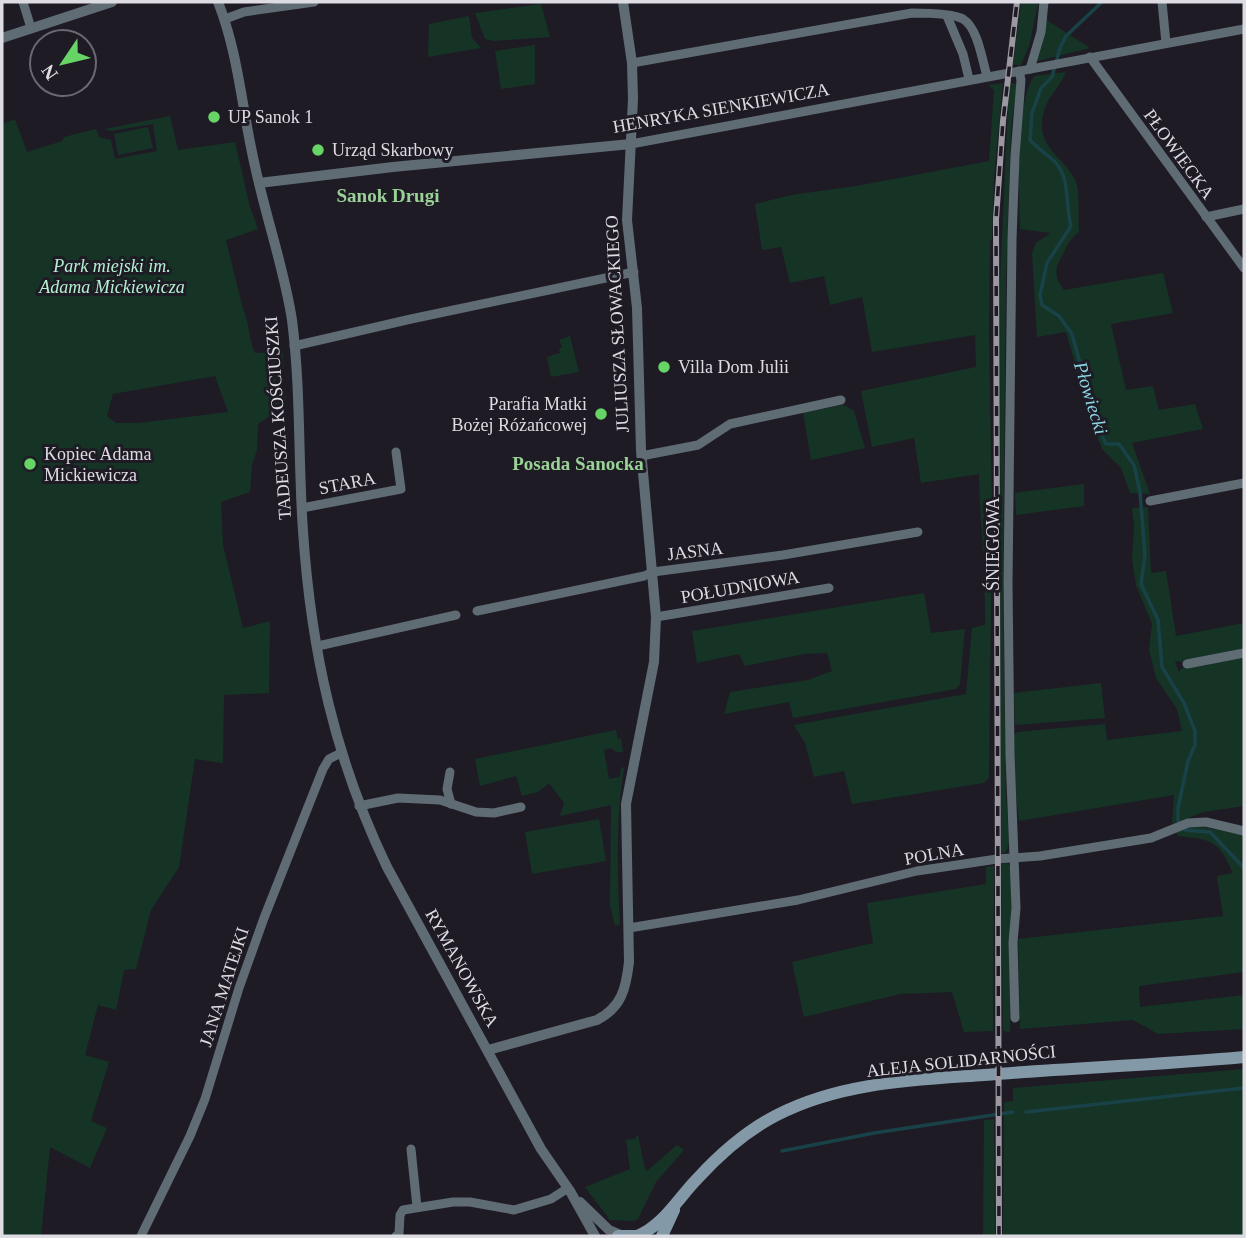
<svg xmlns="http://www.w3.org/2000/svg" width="1246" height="1238" font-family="Georgia,serif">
  <rect width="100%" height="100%" fill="#1e1b25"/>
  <g fill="#153426" fill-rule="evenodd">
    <polygon points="1021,2 1037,2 1038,5 1029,46 1021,65 1013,65"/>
    <polygon points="541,4 550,37 493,41 485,39 475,13"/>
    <polygon points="469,16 472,38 481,48 428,57 429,24"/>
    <polygon points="1045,19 1090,48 1034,62"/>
    <polygon points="535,45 535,84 501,89 495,51"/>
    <path d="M1066 72C1059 89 1047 96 1043 115 1035 148 1067 159 1076 182 1080 192 1078 219 1079 232 1070 239 1068 244 1063 254 1054 270 1054 275 1064 290L1163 273 1173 313 1111 324 1126 390 1153 386 1159 410 1195 404 1203 429 1132 443 1150 494 1130 493 1121 468 1102 449 1093 426 1066 332 1037 337 1032 253 1036 243 1051 233 1020 229C1019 193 1015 104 1034 76Z"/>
    <path d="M1003 83 994 177 992 240 990 241 989 333 992 514 989 778 984 783 852 804 844 771 814 777 805 743 794 725 966 694 972 628 985 625C986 574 980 524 979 474L921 483 914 438 872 447 861 391 976 367 975 335 872 352 862 297 830 305 824 276 790 283 781 247 762 250 755 204 791 195 856 186 989 161 994 90 988 85Z"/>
    <polygon points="1009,83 1017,84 1011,129 1006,278 1003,589 1006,793 1009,844 1006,852 1001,854 1000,283"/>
    <path d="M170 116 178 150 235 142 250 207 258 229 226 240 243 309C250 323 248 339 255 353L276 352V350L283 349 284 376H275L276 383H280L281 388H285L286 405 258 424 257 450 252 465 250 492 221 502 223 545 243 628 270 621 269 693 224 695 223 763 195 759 179 867 151 910 136 969 124 970 116 1010 98 1005 85 1055 109 1062 91 1121 107 1128 90 1168 50 1147 41 1236H2V124L15 119 27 152 62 141 64 137 96 129 99 137 111 140 115 159 157 151 153 124 111 131 105 129ZM215 376 228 412 138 423H116L107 416 113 394Z"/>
    <polygon points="148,127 153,148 118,155 114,134"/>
    <polygon points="570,336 579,372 551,377 547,357 560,353 559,349 562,347 559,340"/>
    <polygon points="844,405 854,411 865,448 811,460 803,412"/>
    <polygon points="1084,484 1084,506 1016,515 1015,493"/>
    <polygon points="1148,507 1151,573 1166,571 1176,636 1244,623 1244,651 1183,662 1175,661 1179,672 1182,668 1244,657 1244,806 1204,812 1172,824 1174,795 1019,821 1014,781 1014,735 1017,732 1105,724 1107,740 1182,731 1177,709 1156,678 1149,650 1152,624 1136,585 1132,558 1134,526 1132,508"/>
    <polygon points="924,593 931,633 965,629 960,684 956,689 793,718 789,702 724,714 730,692 808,680 832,671 827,653 804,654 745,666 739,654 697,663 692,631"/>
    <polygon points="1101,683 1105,718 1015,725 1014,693"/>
    <path d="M616 730 618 739H621L623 752H616L611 748 604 750 609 779 620 777 621 768 624 767C616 820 617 871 620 924L615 926 610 906 611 805 560 816 564 803 549 783 538 792 522 796 516 776 480 786 475 759Z"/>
    <polygon points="599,819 606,861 532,874 525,832"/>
    <path d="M1193 825 1244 835V972L1139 986 1140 1007 1244 995V1029L1158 1034 1133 1020 1020 1029 1018 939 1223 916 1217 876 1233 873C1218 840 1213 840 1178 836L1176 832Z"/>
    <polygon points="1007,863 1012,869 1010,1032 1003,1031 1001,864"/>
    <polygon points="994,866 993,1031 964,1032 952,992 900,994 804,1017 792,962 873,943 867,903 986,884 986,867"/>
    <polygon points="1244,1069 1244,1236 1003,1236 1004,1102 1013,1101 1013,1088"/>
    <polygon points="994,1119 995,1236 983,1236 984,1120"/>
    <polygon points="638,1135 645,1169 647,1171 677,1145 684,1150 656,1182 638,1219 634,1221 610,1220 585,1187 630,1169 626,1140 634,1139"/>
  </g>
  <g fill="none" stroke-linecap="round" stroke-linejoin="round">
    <g stroke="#194248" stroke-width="3.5">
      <path d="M1102 2 1066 36 1060 48 1052 77 1041 88 1032 113 1030 140C1037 148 1047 154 1055 162 1071 179 1065 205 1071 226L1047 263 1040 295 1042 305 1059 316 1072 334 1097 425 1106 444H1119L1134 465 1140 492 1145 555 1141 584 1158 620 1162 667 1184 703 1195 731V745L1188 761 1178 808V821L1185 830 1210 832 1244 868"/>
      <polyline points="1026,1112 1244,1088"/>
      <polyline points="782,1151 874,1133 1013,1112"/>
    </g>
    <g stroke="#5f6c74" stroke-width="9">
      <polyline points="23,2 31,28"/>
      <polyline points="1162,2 1166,43"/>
      <polyline points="947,16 963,54 969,79"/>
      <polyline points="225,19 244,12 314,2"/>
      <polyline points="1090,57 1244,268"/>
      <path d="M632 63 912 13C925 13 952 13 963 19 978 28 982 60 987 76"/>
      <polyline points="1030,69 1041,32 1044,2"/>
      <polyline points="631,144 1244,29"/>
      <polyline points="1206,217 1244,209"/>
      <polyline points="294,346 411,319 634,272"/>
      <polyline points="641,456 698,445 730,424 841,400"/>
      <polyline points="1150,501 1244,483"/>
      <polyline points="302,508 401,489 396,452"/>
      <polyline points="477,611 644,576 653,572 783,555 918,532"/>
      <polyline points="656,617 829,588"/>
      <polyline points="318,646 456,615"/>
      <polyline points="1187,664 1244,653"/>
      <polyline points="450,772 447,789 451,804"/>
      <polyline points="359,806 398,798 440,800 476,812 494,813 521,807"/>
      <polyline points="629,928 798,900 917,871 997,859 1040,856 1151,838 1188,823 1206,822 1244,831"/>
      <polyline points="1015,1018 1013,942 1016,908 1010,755 1008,583 1012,239 1015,156 1021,80 1019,71"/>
      <polyline points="411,1149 417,1207"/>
      <polyline points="141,1236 190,1136 205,1099 239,988 264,918 323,769 329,759 341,753"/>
      <polyline points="396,1236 399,1234 400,1215 403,1210 453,1202 470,1202 514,1210 551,1199 568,1188"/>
    </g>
    <g stroke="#5f6c74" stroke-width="10">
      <path d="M218 2C239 55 242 111 255 166 266 218 284 268 292 320 301 390 298 461 303 531 311 651 335 759 387 867L541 1149 570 1191 595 1236"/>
      <polyline points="2,38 112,2"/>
      <polyline points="259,183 393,167 631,144"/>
      <path d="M488 1050 597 1020C622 1007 626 988 629 962L626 804 654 662 656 617 641 450 637 308 627 220 633 99 632 63 623 2"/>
      <polyline points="580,1202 609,1230 621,1235"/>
    </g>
    <g stroke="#8499a7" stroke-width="12">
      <polyline points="618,1236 638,1236"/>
      <path d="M637 1236C663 1226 679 1197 698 1178 720 1154 748 1130 777 1115 841 1082 914 1080 984 1075 1071 1068 1158 1065 1244 1057"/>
      <polyline points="662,1236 674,1210"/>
    </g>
    <defs>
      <polyline id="rail" points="999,1236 996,219 1003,121 1017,2"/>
    </defs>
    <use href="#rail" stroke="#9b98a1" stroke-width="6"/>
    <use href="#rail" stroke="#1e1b25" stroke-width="3.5" stroke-dasharray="10" stroke-linecap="butt"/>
  </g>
  <g fill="#67d466" stroke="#1e1b25" stroke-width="2.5">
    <circle cx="214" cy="117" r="7"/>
    <circle cx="318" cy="150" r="7"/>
    <circle cx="664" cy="367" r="7"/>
    <circle cx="601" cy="414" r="7"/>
    <circle cx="30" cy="464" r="7"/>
  </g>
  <g text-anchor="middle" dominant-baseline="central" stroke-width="6" stroke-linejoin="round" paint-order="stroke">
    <g font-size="18" fill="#dedce3" stroke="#1e1b25">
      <text transform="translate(721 108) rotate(-10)">HENRYKA SIENKIEWICZA</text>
      <text transform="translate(1179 154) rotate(54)">PŁOWIECKA</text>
      <text transform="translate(617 324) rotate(-93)">JULIUSZA SŁOWACKIEGO</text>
      <text transform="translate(278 418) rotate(-94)">TADEUSZA KOŚCIUSZKI</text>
      <text transform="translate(347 483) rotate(-11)">STARA</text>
      <text transform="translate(993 544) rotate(-90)">ŚNIEGOWA</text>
      <text transform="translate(695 551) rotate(-7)">JASNA</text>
      <text transform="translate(740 587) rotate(-10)">POŁUDNIOWA</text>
      <text transform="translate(934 854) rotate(-10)">POLNA</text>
      <text transform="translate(462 968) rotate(61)">RYMANOWSKA</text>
      <text transform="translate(224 987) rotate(-72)">JANA MATEJKI</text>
      <text transform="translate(961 1061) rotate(-6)">ALEJA SOLIDARNOŚCI</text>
    </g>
    <g font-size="18" fill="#dedce3" stroke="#1e1b25" text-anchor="start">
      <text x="228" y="117">UP Sanok 1</text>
      <text x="332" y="150">Urząd Skarbowy</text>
      <text x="678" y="367">Villa Dom Julii</text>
      <text x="587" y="404" text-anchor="end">Parafia Matki<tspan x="587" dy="21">Bożej Różańcowej</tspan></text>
      <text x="44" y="454">Kopiec Adama<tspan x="44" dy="21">Mickiewicza</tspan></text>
    </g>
    <g font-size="18" font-style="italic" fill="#b3f1d1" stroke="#1e1b25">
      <text x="112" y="266">Park miejski im.<tspan x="112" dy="21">Adama Mickiewicza</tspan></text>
    </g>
    <g font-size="19" font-weight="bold" fill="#99d196" stroke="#1e1b25">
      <text x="388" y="195">Sanok Drugi</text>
      <text x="578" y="463">Posada Sanocka</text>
    </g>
    <g font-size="19" font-style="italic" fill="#89d4e0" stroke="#1e1b25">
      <text transform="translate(1091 398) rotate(73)">Płowiecki</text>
    </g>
  </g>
  <rect width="1246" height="1238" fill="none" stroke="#dedce3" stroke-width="7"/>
  <g transform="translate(63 63) rotate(235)"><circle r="33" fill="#1e1b25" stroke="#6b6871" stroke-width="2"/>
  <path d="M0-5L12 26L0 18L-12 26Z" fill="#67d466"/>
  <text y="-10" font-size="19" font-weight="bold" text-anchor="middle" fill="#dedce3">N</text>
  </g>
</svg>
